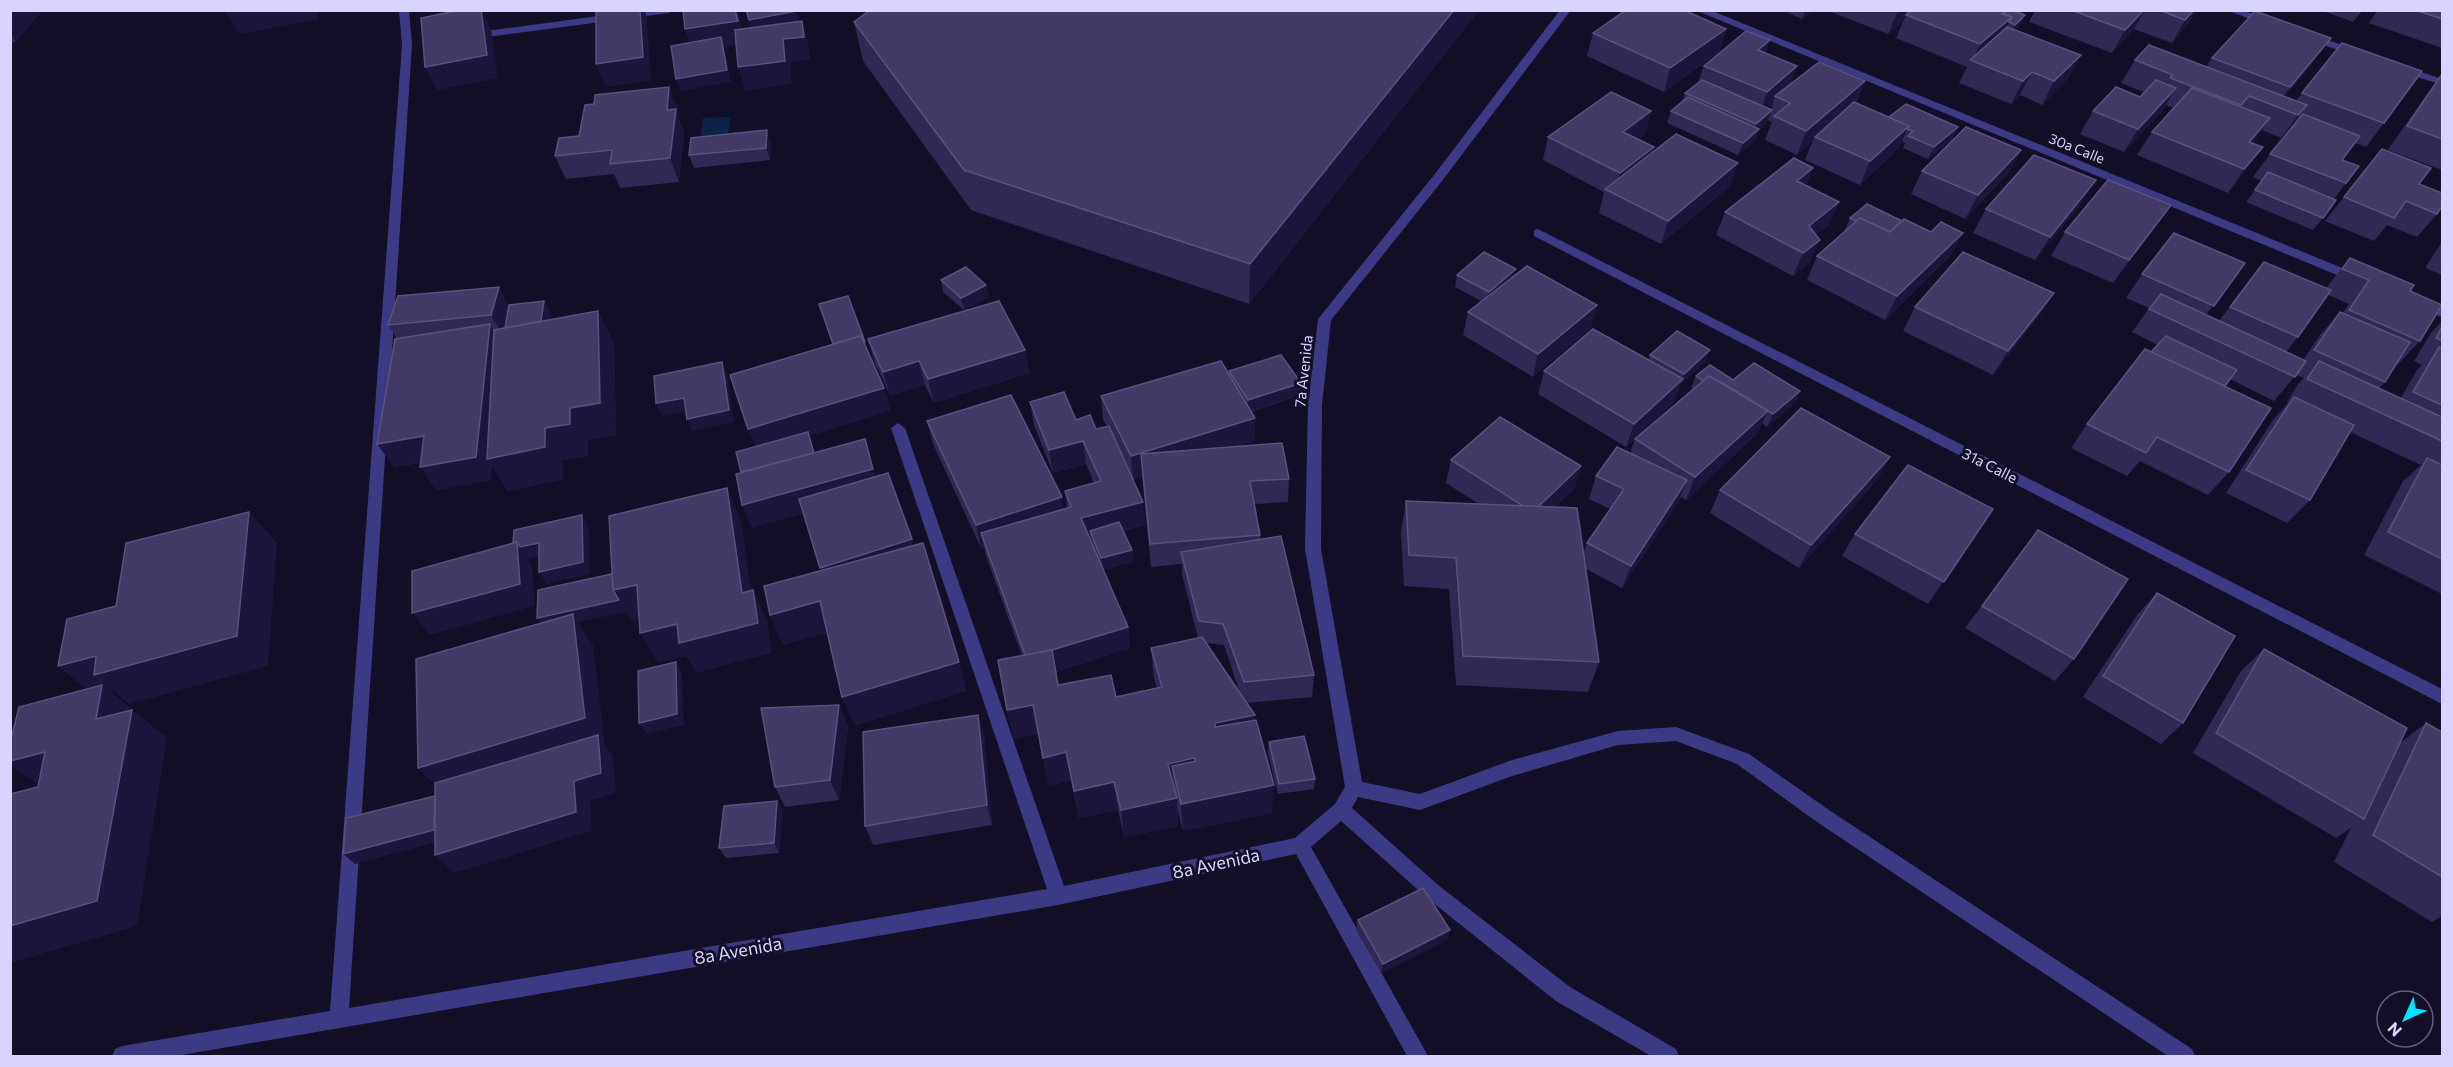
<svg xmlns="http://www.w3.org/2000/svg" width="2453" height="1067" font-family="Commissioner,sans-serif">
  <rect width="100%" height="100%" fill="#130f26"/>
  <polygon fill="#0c2248" points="731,117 727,140 700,142 703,118"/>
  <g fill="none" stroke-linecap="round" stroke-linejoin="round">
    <g fill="#3d3a85" fill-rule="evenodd">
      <polygon points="399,10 409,10 412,45 349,1008 1047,889 891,428 898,423 905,428 1064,886 1295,838 1335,804 1345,787 1305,549 1308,405 1318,319 1434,175 1560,10 1571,10 1442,181 1331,320 1322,405 1321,549 1362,782 1420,794 1512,760 1618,731 1676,727 1749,754 1829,810 2192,1049 2195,1056 2168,1056 1817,822 1737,764 1676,741 1618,745 1512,776 1420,810 1358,797 1352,808 1438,885 1570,987 1676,1049 1679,1056 1651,1056 1556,1001 1426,897 1341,821 1311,847 1428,1056 1407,1056 1296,854 1058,905 176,1056 112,1056 115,1049 122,1046 330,1011 402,45"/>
      <polygon points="642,10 674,10 669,13 472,39 467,36 472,33"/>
      <polygon points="1695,10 1710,10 2362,276 2364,279 2358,283 2354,282"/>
      <polygon points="2227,10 2243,10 2274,23 2265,25"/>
      <polygon points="2309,34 2361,51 2362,53 2357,56 2305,39 2305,35"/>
      <polygon points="2403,66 2442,79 2442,85 2399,71 2399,67"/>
      <polygon points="1538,229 2442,689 2442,704 1534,236 1534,230"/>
      <polygon points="2419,300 2442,308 2442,317 2414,307 2413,304 2414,301"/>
    </g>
  </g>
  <g fill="#312854" fill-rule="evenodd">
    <polygon points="10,10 16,42 10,42"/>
    <polygon points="1479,10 1249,304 971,210 863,61 854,22"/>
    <polygon points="1782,10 1813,10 1802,19"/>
    <polygon points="1829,10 1907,10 1902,22 1888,34 1828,11"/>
    <polygon points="2013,10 2019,27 2016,30 2081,55 2068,78 2042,105 2020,95 2011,104 1959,83 1967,67 1896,38 1906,15"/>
    <polygon points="2035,10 2196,10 2188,24 2172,43 2134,29 2112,53 2029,22"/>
    <polygon points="2320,10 2363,10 2353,22"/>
    <polygon points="2378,10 2442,10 2442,48 2369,23"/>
    <polygon points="1726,29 1719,52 1664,92 1587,56 1593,33"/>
    <path d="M1765 54 1797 66 1790 85 1865 81 1856 103 1889 117 1958 127 1952 139 1928 159 1903 148 1905 143 1902 141 1898 149 1860 185 1805 160 1813 140 1797 155 1765 140 1772 122 1768 120 1767 122 1759 130 1755 141 1738 155 1667 123 1671 111 1682 102 1685 93 1698 82 1704 66ZM1773 103 1771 110 1767 108 1771 105Z"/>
    <polygon points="2212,58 2314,61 2285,96 2296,101 2302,93 2384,123 2366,147 2355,143 2342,160 2359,166 2334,199 2323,218 2313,230 2246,202 2262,181 2253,177 2270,154 2297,121 2296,120 2281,138 2262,130 2252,143 2246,170 2228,193 2137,155 2152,132 2174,108 2166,105 2162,111 2124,152 2080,134 2093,111 2140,97 2144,92 2121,83 2135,60 2206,67"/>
    <polygon points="2442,74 2442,170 2388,150 2424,98"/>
    <polygon points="678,111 677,115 684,133 679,182 620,188 614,174 566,179 555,156 579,136"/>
    <polygon points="1651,111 1645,134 1638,139 1654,147 1652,153 1730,186 1661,244 1599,213 1604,192 1543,160 1548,137"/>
    <polygon points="771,143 770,160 694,168 689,155"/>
    <polygon points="2382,149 2419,184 2437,214 2417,237 2387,225 2374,241 2325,221"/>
    <polygon points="2021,150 2008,173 1965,219 1911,194 1922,171"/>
    <polygon points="1813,168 1806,185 1839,202 1829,225 1816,235 1809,263 1793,276 1716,235 1725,212"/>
    <polygon points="2081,204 2035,260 1973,233 1986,209"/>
    <polygon points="1850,218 1902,221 1931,232 1963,233 1950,256 1885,320 1807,280 1817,256 1846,230 1845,230"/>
    <polygon points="2155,228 2113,283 2051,256 2065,232"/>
    <polygon points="2442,242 2442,275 2425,268"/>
    <path d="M2350 258 2410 291 2420 341 2398 364 2397 363 2385 382 2379 388 2401 398 2417 370 2422 365 2414 361 2431 333 2442 321V594L2364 555 2403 481 2421 465 2350 432 2310 500 2287 523 2226 493 2273 420 2288 403 2287 402 2298 384 2304 378 2296 375 2274 401 2230 379 2225 386 2229 472 2208 495 2140 461 2127 476 2071 448 2087 424 2158 345 2132 332 2149 308 2126 298 2142 274 2245 263 2206 315 2219 321 2264 262 2326 288ZM2328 295 2349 304 2343 313 2340 312 2320 335 2303 360 2286 352 2298 337Z"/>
    <polygon points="1516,269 1514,276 1597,305 1590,329 1533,377 1463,335 1468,312 1481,301 1455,287 1457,275"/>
    <polygon points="941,280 989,297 964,310 943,292"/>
    <polygon points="2054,293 2039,316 1993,375 1903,331 1915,307"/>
    <polygon points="544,301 551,313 550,320 614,343 616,435 588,440 588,456 563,460 563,479 508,491 492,466 490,480 436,490 420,463 394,467 397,339 388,325 509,305"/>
    <polygon points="868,339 1025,350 1029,373 934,403 925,385 890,395 875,363"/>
    <polygon points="1650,355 1705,362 1680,385 1674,402 1626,447 1538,394 1544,371 1649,360"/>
    <path d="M1229 371 1301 383 1300 395 1251 412 1255 418 1254 441 1238 446 1289 479 1288 502 1254 504 1260 535V539L1314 675 1312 697 1246 703 1255 720 1272 813 1183 831 1177 809 1178 826 1124 837 1118 810 1079 818 1071 780 1049 786 1038 734 1014 739 1007 710 1022 656 986 556 984 547 981 548 933 444 927 421 1063 509 1067 508 1065 491 1094 483 1086 464 1053 473 1034 425 1030 402 1076 420 1096 429 1107 426 1103 420 1101 396 1229 376ZM1142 476 1151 567 1182 564V574L1198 638 1151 648 1154 678 1157 688 1116 697 1058 685 1056 672 1130 648 1128 627 1103 570 1133 562 1132 550 1123 531 1145 525 1133 479ZM1206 643 1224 645 1240 693Z"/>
    <polygon points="1696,376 1733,380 1800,391 1795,403 1767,427 1762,423 1757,434 1686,500 1681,497 1678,503 1622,588 1586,569 1599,662 1588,692 1456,685 1449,589 1404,586 1401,532 1406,501 1479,504 1446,483 1451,460 1581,466 1574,489 1555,507 1583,553 1587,543 1610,509 1589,499 1596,476 1630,454 1635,439 1693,389 1691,388"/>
    <polygon points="1890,457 1877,480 1799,568 1710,513 1720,490"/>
    <polygon points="1993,509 1928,604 1842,556 1855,534"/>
    <polygon points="2038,530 2074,659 2055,681 1965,628"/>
    <polygon points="2157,593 2183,723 2161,744 2083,697 2137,615"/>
    <polygon points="2264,649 2400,743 2426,723 2442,732 2442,916 2432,922 2334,862 2351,828 2336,838 2193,753 2241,671"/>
    <polygon points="839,705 848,726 839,800 785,807 775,787"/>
    <polygon points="984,735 992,825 873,845 865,826"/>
    <polygon points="1269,742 1315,779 1314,789 1278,794 1268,753"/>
    <polygon points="777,801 783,811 779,853 726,858 719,848"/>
    <polygon points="1358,920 1450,930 1447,940 1381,973 1356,930"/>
  </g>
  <g fill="#1d163a">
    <polygon points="10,10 43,10 16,42 10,34"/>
    <polygon points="227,10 317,10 317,20 239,34 224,11"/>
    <polygon points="481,10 482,10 491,30 498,78 437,90 425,67"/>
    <polygon points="640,10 645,10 647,18 651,80 606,87 596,64"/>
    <polygon points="735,10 738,10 745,44 724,47 731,82 681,91 676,79 693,53 685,29"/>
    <polygon points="1454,10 1479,10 1249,304 1250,264"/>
    <polygon points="1805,10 1813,10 1802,19"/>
    <polygon points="1896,10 1907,10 1902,22 1888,34 1898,11"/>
    <polygon points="2144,10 2145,10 2134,29 2112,53 2125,30"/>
    <polygon points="2194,10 2196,10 2188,24 2172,43 2185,20"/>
    <polygon points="797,11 803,34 756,43 749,20"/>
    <polygon points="2006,11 2012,17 2000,40 1972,61 1980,44 2002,14"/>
    <polygon points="2025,15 2019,27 2009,37 2015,25"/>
    <polygon points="802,21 808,44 810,60 790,62 792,84 745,91 738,67 783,39"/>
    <polygon points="1726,29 1719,52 1664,92 1670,68"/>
    <polygon points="2331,38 2314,61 2276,106 2290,87"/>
    <polygon points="1770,40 1762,63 1758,50"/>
    <polygon points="2081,55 2068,78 2042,105 2054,81"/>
    <polygon points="1797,66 1788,90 1775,96 1773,103 1759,116 1767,92"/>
    <polygon points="2032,72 2020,95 2011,104 2023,81"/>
    <polygon points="1865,81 1855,104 1815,137 1813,140 1797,155 1806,131"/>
    <polygon points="669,87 678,111 677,114 684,133 679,182 670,158 667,110"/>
    <polygon points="2176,88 2162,111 2124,152 2138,129"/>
    <polygon points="2307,105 2290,128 2281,138 2298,115"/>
    <polygon points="1772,110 1767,122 1759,130 1755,141 1738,155 1743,143 1752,135 1756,124"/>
    <polygon points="1651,111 1645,134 1616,156 1623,132"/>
    <polygon points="2270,118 2254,142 2233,165 2249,142"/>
    <polygon points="1909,126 1898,149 1860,185 1870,161"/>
    <polygon points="1958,127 1952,139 1928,159 1934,147"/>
    <polygon points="767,130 771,143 770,160 766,148"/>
    <polygon points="1654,147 1647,170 1614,194 1620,173"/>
    <polygon points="2263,147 2246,170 2228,193 2244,169"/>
    <polygon points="2021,150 2008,173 1965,219 1978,195"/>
    <polygon points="1738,163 1730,186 1661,244 1668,221"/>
    <polygon points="1813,168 1804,191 1797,181"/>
    <polygon points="2096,180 2081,204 2035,260 2050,237"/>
    <polygon points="1839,202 1829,225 1799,249 1809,226"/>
    <polygon points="2171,205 2155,228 2113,283 2129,260"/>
    <polygon points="1963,233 1950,256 1885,320 1897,296"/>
    <polygon points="1820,240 1809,263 1793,276 1803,253"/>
    <polygon points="1516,269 1513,282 1487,304 1489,292"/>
    <polygon points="986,285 989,297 964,310 961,298"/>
    <polygon points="499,287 511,310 544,301 551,313 547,343 510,348 491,315"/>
    <polygon points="2054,293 2039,316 1993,375 2008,351"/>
    <polygon points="1597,305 1590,329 1533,377 1538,354"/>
    <polygon points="598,311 614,343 616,435 588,440 588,456 563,460 563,479 508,491 492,466 490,480 436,490 420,467 490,324 503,347 545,428 570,408"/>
    <polygon points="1025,350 1029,373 934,403 928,379"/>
    <polygon points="1710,350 1705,362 1680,385 1674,402 1626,447 1634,424 1682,379 1684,374"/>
    <polygon points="919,361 925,385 890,395 883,372"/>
    <polygon points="722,362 727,374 734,422 692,431 687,419"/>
    <polygon points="1301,383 1300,395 1248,412 1248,400"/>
    <polygon points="884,388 891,411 809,436 819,469 758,453 748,429"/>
    <polygon points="1800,391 1795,403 1767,427 1773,414"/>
    <polygon points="684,398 689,410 662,416 656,403"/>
    <polygon points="1768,411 1757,434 1686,500 1695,477"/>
    <polygon points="1255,418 1254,441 1143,476 1141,454 1142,476 1133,479 1131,456"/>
    <polygon points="424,436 440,459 394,467 377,444"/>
    <polygon points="865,439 880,492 752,528 742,505"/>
    <polygon points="1083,441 1086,464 1053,473 1049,450"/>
    <polygon points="1890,457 1877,480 1799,568 1811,545"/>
    <polygon points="1581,466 1574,489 1526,535 1532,512"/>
    <polygon points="1687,480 1678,503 1622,588 1631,566"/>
    <polygon points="727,488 741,520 756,624 753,590 767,621 772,653 696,673 686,656 658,663 640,633 742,593"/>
    <polygon points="1062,497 1065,520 981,533 984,547 981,548 976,525"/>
    <polygon points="1143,502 1145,525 1093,538 1090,531 1091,538 1084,540 1081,518"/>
    <polygon points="249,512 277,543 268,666 129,704 113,690 110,691 167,738 137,926 10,963 10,926 96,719 95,696 58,666"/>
    <polygon points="582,515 589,527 590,574 547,584 539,572"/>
    <polygon points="912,539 918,562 829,590 820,568"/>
    <polygon points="517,542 539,543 547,555 528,559 532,565 535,606 430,635 412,613"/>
    <polygon points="1132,550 1133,562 1103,570 1101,558"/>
    <polygon points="637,585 654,615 632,621 626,612 578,622 593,645 605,745 613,756 616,793 590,801 592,831 454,873 435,855 574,781 444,795 418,768 545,630 537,618 613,590"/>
    <polygon points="820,601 833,632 783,645 770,615"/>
    <polygon points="1128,627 1130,648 1031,680 1026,658"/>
    <polygon points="676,662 682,673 684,725 647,734 639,723"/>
    <polygon points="959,662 967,691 855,726 842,697"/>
    <polygon points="839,705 848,726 839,800 830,780"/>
    <polygon points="1033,705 1039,734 1014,739 1007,710"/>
    <polygon points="978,715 984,735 992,825 987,805"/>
    <polygon points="1255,715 1254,744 1215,751 1215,723"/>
    <polygon points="45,752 46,790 10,765 10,761"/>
    <polygon points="1066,752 1071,780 1049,786 1043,758"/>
    <polygon points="1194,758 1195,786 1172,766 1174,791 1168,764"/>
    <polygon points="1114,782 1118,810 1079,818 1074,791"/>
    <polygon points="1274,785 1272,813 1183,831 1181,804"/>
    <polygon points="436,796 444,840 355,864 343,854"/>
    <polygon points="1177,798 1178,826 1124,837 1121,810"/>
    <polygon points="777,801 783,811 779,853 774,843"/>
    <polygon points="1450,930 1447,940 1381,973 1383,964"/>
  </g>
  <g fill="#433a66" stroke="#5a527e" stroke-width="1.5">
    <polygon points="460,10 481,10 487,55 425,67 421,18"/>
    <polygon points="596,10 640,10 643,57 596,64"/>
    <polygon points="683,10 735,10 738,21 685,29"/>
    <polygon points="746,10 797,10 797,11 749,20"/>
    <polygon points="870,10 1454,10 1250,264 964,170 854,22"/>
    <polygon points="1626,10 1684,10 1726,29 1670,68 1593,33"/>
    <polygon points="1911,10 2005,10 2006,11 2002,14 2012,17 1980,44 1906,15"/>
    <polygon points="2005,10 2013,10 2025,15 2015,25 2009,22 2012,17 2004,14 2006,11"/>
    <polygon points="2071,10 2144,10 2125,30"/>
    <polygon points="2159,10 2194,10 2185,20"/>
    <polygon points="2415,10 2442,10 2442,19"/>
    <polygon points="2255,11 2331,38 2290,87 2212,58"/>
    <polygon points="802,21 804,37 783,39 785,61 738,67 735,30"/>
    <polygon points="2007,27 2081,55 2054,81 2032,72 2023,81 1970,60"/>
    <polygon points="1746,31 1770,40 1758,50 1797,66 1767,92 1704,66"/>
    <polygon points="721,37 727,70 676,79 671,46"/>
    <polygon points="2342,43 2422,71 2384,123 2302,93"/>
    <polygon points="2149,45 2307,105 2298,115 2249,96 2241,105 2170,78 2173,75 2135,60"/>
    <polygon points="1819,62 1865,81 1806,131 1774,116 1790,103 1775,96"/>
    <polygon points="2442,74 2442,139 2407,126"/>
    <polygon points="1702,80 1772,110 1756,124 1685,93"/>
    <polygon points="2156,80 2176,88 2138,129 2093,111 2116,87 2140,97"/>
    <polygon points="669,87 667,110 676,109 670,158 610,164 612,150 555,156 559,138 579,136 585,105 594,104 595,95"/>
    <polygon points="2192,88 2270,118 2249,142 2263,147 2244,169 2152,132"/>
    <polygon points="1611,92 1651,111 1623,132 1654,147 1620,173 1548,137"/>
    <polygon points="1688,97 1759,129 1743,143 1671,111"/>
    <polygon points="1854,102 1909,126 1870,161 1815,137"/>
    <polygon points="1906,104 1958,127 1934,147 1908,136 1913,131 1907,129 1909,126 1889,117"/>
    <polygon points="2303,114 2360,136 2342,160 2359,166 2346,183 2270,154"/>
    <polygon points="1966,127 2021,150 1978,195 1922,171"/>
    <polygon points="767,130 766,148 689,155 691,138"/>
    <polygon points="1676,134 1738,163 1668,221 1605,189"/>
    <polygon points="2382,149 2431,168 2419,184 2442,193 2442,206 2437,214 2406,201 2394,218 2344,197"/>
    <polygon points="2034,155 2096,180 2050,237 1986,209"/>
    <polygon points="1794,158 1813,168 1797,181 1839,202 1809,226 1820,240 1803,253 1725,212"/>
    <polygon points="2268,172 2336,200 2323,218 2255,190"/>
    <polygon points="2108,180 2171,205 2129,260 2065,232"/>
    <polygon points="1867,204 1902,221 1890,232 1860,218 1856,221 1850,218"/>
    <polygon points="1860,218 1890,232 1904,219 1931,232 1941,222 1963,233 1897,296 1817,256"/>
    <polygon points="2174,233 2245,263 2214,306 2142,274"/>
    <polygon points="1484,252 1516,269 1489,292 1457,275"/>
    <polygon points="1963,252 2054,293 2008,351 1915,307"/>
    <polygon points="2350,258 2414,285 2410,291 2442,305 2420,341 2349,310 2369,280 2342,269"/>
    <polygon points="2264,262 2331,290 2298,337 2230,307"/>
    <polygon points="1527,266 1597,305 1538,354 1468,312"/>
    <polygon points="966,267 986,285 961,298 941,280"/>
    <polygon points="499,287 491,315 388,325 398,296"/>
    <polygon points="2161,294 2306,361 2295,377 2149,309"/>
    <polygon points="848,296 865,342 864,342 861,336 833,344 819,304"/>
    <polygon points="544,301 541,321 505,328 509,305"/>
    <polygon points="999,301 1025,350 928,379 919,361 883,372 868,339"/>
    <polygon points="598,311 600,403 570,408 570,424 545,428 545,447 487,459 494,330"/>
    <polygon points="2340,312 2410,342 2385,382 2314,350"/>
    <polygon points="490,324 476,457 420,467 424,436 377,444 395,339"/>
    <polygon points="2442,327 2442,341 2436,338"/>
    <polygon points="1593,329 1683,379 1634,424 1544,371"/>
    <polygon points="1677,331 1710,350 1684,374 1650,355"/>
    <polygon points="861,336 884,388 748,429 730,375"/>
    <polygon points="2166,336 2237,370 2225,386 2151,352"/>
    <polygon points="2439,347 2442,348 2442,405 2413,392"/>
    <polygon points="2145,349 2271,408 2229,472 2157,437 2146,453 2087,424"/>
    <polygon points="1281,355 1301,383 1248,400 1229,371"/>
    <polygon points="1221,361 1255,418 1131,456 1101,396"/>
    <polygon points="2319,361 2442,417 2442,441 2307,379"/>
    <polygon points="722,362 729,410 687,419 684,398 656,403 654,376"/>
    <polygon points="1754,363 1800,391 1773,414 1723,383 1723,384 1709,376 1703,381 1696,376 1710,365 1733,380"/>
    <polygon points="1709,376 1768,411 1695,477 1635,439"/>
    <polygon points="1064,392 1076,420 1090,415 1096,429 1109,426 1143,502 1081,518 1128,627 1052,650 1025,655 981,533 1071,507 1065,491 1101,481 1083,441 1049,450 1030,402"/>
    <polygon points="1011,395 1062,497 976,525 927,421"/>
    <polygon points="2294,397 2354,425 2310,500 2246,470"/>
    <polygon points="1801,408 1890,457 1811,545 1720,490"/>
    <polygon points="1500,417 1581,466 1538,507 1523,506 1451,460"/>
    <polygon points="808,432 814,453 741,472 736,452"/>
    <polygon points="865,439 873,469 742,505 736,474"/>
    <polygon points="1282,443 1289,479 1250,481 1260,535 1150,544 1141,454"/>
    <polygon points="1617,447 1687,480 1631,566 1587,543 1624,489 1596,476"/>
    <polygon points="2427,458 2442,465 2442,559 2388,532"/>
    <polygon points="1908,465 1993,509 1944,582 1855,534"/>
    <polygon points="888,473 912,539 820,568 799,499"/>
    <polygon points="727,488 742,593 753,590 758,623 679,643 677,624 640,633 637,585 613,590 609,516"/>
    <polygon points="1406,501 1577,508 1599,662 1463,656 1456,558 1409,555"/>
    <polygon points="249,512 237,636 94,675 96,656 58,666 67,619 116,606 126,543"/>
    <polygon points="582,515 583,562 539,572 539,543 520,547 517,542 513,543 514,530"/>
    <polygon points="1119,522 1132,550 1101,558 1090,531"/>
    <polygon points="2038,530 2128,579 2074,659 1982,606"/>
    <polygon points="1281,536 1314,675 1244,682 1223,624 1199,621 1181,552"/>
    <polygon points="517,542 520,584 412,613 412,571"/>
    <polygon points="923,543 959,662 842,697 820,601 770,615 764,586"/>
    <polygon points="612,574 613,590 619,600 537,618 538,590"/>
    <polygon points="2157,593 2235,636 2183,723 2103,676"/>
    <polygon points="573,614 585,718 418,768 416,659"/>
    <polygon points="1202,637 1255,715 1215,723 1215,727 1256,720 1274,785 1181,804 1172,766 1196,761 1194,758 1168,764 1177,798 1121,810 1114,782 1074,791 1066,752 1043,758 1033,705 1007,710 998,660 1052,650 1058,685 1111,675 1116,697 1162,687 1151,648"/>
    <polygon points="2264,649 2407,728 2364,819 2216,733"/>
    <polygon points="676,662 677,714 639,723 638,671"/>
    <polygon points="102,685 96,719 132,710 97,901 10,926 10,794 38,787 45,752 10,761 10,743 19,707"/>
    <polygon points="839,705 830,780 775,787 761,708"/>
    <polygon points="978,715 987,805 865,826 863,732"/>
    <polygon points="2426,723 2442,732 2442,877 2373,835"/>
    <polygon points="598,735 601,773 574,781 576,812 435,855 435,783"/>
    <polygon points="1304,736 1315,779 1279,784 1269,742"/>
    <polygon points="435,796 434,830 343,854 346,818"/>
    <polygon points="777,801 774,843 719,848 724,806"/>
    <polygon points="1423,888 1450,930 1383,964 1358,920"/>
  </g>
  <g text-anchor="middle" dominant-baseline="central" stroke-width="6" stroke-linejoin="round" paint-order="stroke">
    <g font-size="14" fill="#d9d4ff" stroke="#130f26">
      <text transform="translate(2077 148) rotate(22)">30a Calle</text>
    </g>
    <g font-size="15" fill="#d9d4ff" stroke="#130f26">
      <text transform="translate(1303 371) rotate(-84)">7a Avenida</text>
      <text transform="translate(1990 465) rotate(27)">31a Calle</text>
    </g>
    <g font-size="18" fill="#d9d4ff" stroke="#130f26">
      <text transform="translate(1216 863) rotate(-12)">8a Avenida</text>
      <text transform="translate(738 950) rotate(-10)">8a Avenida</text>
    </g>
  </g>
  <rect width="2453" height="1067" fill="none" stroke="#d9d4ff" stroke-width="24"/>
  <g transform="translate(2405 1019) rotate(225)"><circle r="28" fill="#130f26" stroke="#625e7d" stroke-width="1.5"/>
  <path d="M0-4.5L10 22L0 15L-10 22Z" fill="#00e5ff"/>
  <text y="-9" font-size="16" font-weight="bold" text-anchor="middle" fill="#d9d4ff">N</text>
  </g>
</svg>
